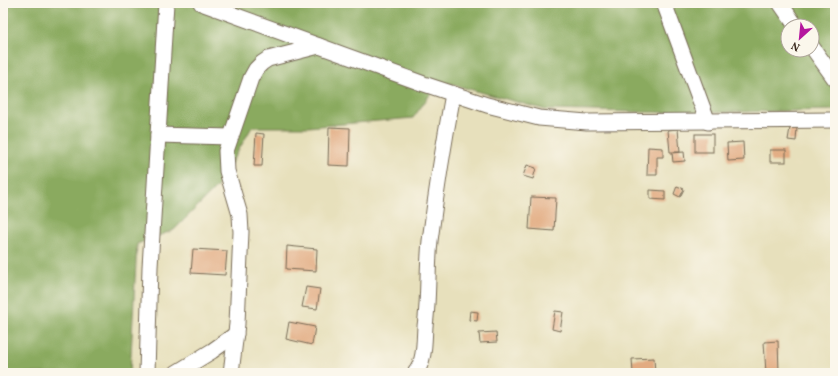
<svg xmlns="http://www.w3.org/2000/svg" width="838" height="376" font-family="Vollkorn,serif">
  <rect width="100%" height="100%" fill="#fbf7ec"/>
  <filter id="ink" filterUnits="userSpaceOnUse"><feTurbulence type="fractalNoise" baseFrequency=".025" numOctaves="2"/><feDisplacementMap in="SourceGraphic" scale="8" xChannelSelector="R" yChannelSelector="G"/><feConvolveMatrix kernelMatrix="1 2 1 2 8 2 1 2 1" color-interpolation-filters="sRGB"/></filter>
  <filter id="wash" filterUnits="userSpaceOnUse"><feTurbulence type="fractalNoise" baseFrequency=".012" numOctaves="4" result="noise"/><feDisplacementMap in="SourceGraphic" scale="16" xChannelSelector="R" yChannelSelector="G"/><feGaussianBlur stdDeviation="0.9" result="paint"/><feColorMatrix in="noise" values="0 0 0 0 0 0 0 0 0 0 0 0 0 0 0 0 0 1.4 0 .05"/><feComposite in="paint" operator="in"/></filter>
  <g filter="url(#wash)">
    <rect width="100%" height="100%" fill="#e7e0bc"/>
    <path fill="#8aaa5e" stroke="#626a3e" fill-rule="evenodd" d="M3 3H835V110L687 113 546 110 440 81 413 118 308 127H252L217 187 174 230 137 244 130 373H3ZM788 26H812V50H788Z"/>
    <g id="blocks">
      <g fill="#e2ab81">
        <polygon points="329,127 350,128 349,166 328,165"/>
        <polygon points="790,128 797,128 796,141 788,140"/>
        <polygon points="678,129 680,152 670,152 668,130"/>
        <polygon points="256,133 264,134 262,166 254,166"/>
        <rect x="695" y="134" width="18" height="18"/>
        <polygon points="743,142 744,160 728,161 727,143"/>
        <polygon points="648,147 663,148 663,157 657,157 657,175 647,175"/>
        <rect x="770" y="150" width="16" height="12"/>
        <polygon points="684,152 685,161 673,162 672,153"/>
        <polygon points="527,165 536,168 533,179 523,176"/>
        <polygon points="677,186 684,189 680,197 674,194"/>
        <polygon points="650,190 665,191 665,200 650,199"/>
        <polygon points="531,197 556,198 554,231 529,229"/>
        <polygon points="287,246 317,249 316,271 286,269"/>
        <polygon points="193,249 227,251 225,275 191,273"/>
        <polygon points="306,287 320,289 317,309 302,307"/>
        <polygon points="470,311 478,312 477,321 469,320"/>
        <polygon points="555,311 563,312 560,331 552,329"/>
        <polygon points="289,322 315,327 312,345 286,339"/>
        <polygon points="496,332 497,342 480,343 479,333"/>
        <polygon points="778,341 779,373 766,373 764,342"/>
        <polygon points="654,358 655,373 633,373 632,359"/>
        <rect x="495" y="371" width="11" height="2"/>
      </g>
    </g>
  </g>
  <g filter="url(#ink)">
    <use href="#blocks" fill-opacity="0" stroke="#776a55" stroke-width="1"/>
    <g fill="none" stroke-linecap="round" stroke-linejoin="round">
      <defs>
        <g id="minor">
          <polyline points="201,3 424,84 487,105 539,118 587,122 835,120"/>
          <polyline points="664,3 708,122"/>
          <polyline points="780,3 796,26"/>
          <polyline points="812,47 835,79"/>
          <polyline points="158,135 230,137"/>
          <polyline points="147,373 150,267 166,3"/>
          <polyline points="176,373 212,351 236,334"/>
          <polyline points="231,373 237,324 241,232 240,215 227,171 226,151 251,78 256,69 262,63 268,59 319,46"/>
          <path d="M415 373C425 362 424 341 425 326 429 298 427 269 430 241 436 192 444 142 453 94"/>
        </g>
      </defs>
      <use href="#minor" stroke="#776a55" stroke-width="17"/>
      <use href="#minor" stroke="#fff" stroke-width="15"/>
    </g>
  </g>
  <rect width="838" height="376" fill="none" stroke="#fbf7ec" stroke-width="16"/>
  <g transform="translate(800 38) rotate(207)"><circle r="19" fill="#fbf7ec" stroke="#aea59a"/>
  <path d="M0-3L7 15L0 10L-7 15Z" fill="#b5179e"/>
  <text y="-6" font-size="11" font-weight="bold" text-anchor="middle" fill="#3b2a1e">N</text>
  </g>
</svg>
